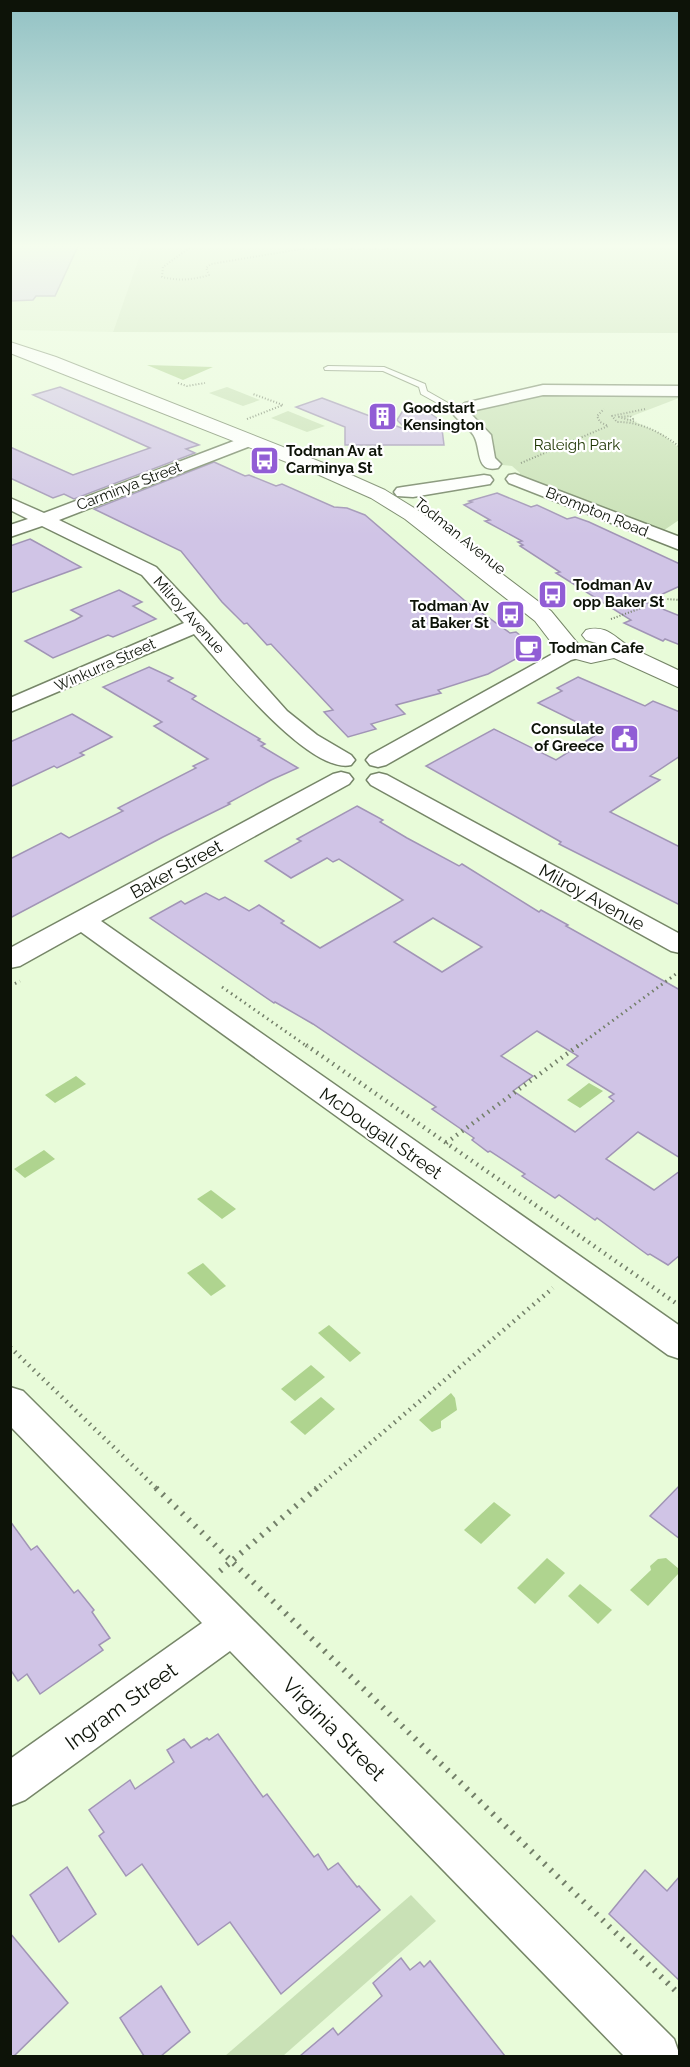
<svg xmlns="http://www.w3.org/2000/svg" width="690" height="2067" font-family="Raleway,sans-serif">
  <rect width="100%" height="100%" fill="#e8fbd9"/>
  <polygon fill="#daf0c8" points="11,246 143,246 113,332 11,330"/>
  <g fill="#c9e1b6">
    <polygon points="143,246 679,246 679,333 113,332"/>
    <polygon points="227,387 260,400 243,406 209,393"/>
    <polygon points="543,390 679,391 679,398 627,418 662,434 679,448 679,520 657,535 519,476 520,473 512,466 492,464 483,435 460,412"/>
    <polygon points="288,411 325,426 307,432 271,418"/>
    <polygon points="411,1895 436,1921 283,2056 225,2056"/>
  </g>
  <g fill="#afd48f">
    <polygon points="147,365 213,367 183,380"/>
    <polygon points="76,1076 86,1084 55,1103 45,1095"/>
    <polygon points="589,1083 603,1091 580,1108 567,1100"/>
    <polygon points="44,1150 55,1159 25,1178 14,1169"/>
    <polygon points="211,1190 236,1209 222,1219 197,1199"/>
    <polygon points="203,1263 226,1286 211,1296 187,1273"/>
    <polygon points="329,1325 361,1353 350,1362 318,1333"/>
    <polygon points="311,1365 325,1377 295,1401 281,1389"/>
    <polygon points="451,1393 455,1398 457,1410 441,1421 441,1428 432,1432 419,1420"/>
    <polygon points="321,1397 335,1409 305,1435 290,1422"/>
    <polygon points="494,1502 511,1515 481,1544 464,1530"/>
    <polygon points="547,1558 565,1573 535,1604 517,1588"/>
    <polygon points="666,1558 679,1569 679,1573 648,1606 630,1590 651,1570 650,1566 658,1559"/>
    <polygon points="580,1584 612,1610 598,1624 568,1596"/>
  </g>
  <g fill="#d0c4e6" stroke="#a195b6" stroke-width="1.5" fill-rule="evenodd">
    <polygon points="10,246 78,246 55,296 36,296 33,300 10,301"/>
    <polygon points="60,387 199,445 186,449 195,453 74,499 64,494 53,498 10,478 10,447 73,475 150,448 33,395"/>
    <polygon points="322,398 407,430 397,420 404,409 421,407 441,421 444,445 345,445 345,427 296,407"/>
    <polygon points="214,462 245,476 249,475 276,486 282,484 334,507 347,508 365,515 464,600 510,633 516,632 536,648 488,674 438,690 441,693 396,705 405,714 371,724 376,729 348,737 324,712 333,710 271,644 267,645 247,623 244,624 222,602 181,551 94,509"/>
    <polygon points="497,493 531,507 537,505 567,519 575,517 589,522 680,564 680,586 645,602 680,616 680,645 665,639 663,641 624,623 631,620 556,573 560,572 520,546 523,545 518,542 522,541 485,521 490,520 464,505 472,502 469,501"/>
    <polygon points="30,539 81,567 10,593 10,546"/>
    <polygon points="119,590 142,602 133,606 156,619 113,637 108,635 53,658 25,641 75,620 82,616 71,610"/>
    <polygon points="149,667 173,678 168,681 196,696 192,699 260,739 258,740 265,744 261,746 298,768 271,780 228,803 230,804 163,837 10,918 10,859 61,833 69,838 123,811 118,808 196,768 193,766 208,759 154,726 162,722 103,687"/>
    <polygon points="578,677 645,706 653,701 680,712 680,756 650,776 660,780 610,812 680,847 680,905 559,844 561,842 426,766 494,729 556,760 599,733 538,703 562,691 557,688"/>
    <polygon points="72,714 112,737 80,753 84,755 57,768 54,766 10,787 10,742"/>
    <path d="M357 806 383 820 380 822 407 838 459 866 462 864 539 912 541 910 568 925 566 926 680 990V1158L638 1132 606 1159 654 1190 680 1171V1255L668 1265 650 1254 648 1255 597 1218 595 1220 559 1195 555 1198 522 1176 525 1174 490 1151 488 1152 472 1140 474 1138 432 1109 436 1107 313 1024 275 1002 274 1003 150 918 181 901 185 904 206 893 219 900 225 897 249 911 259 905 284 921 281 923 320 948 403 900 339 859 333 862 327 858 291 878 265 861 301 841 297 839ZM433 918 482 947 442 972 394 942ZM537 1031 578 1056 567 1065 614 1094 609 1097 614 1101 575 1132 513 1091 533 1076 501 1056Z"/>
    <polygon points="680,1485 680,1539 650,1516"/>
    <polygon points="10,1521 31,1550 37,1546 74,1593 78,1590 94,1610 92,1612 110,1638 99,1645 103,1650 40,1694 27,1674 18,1681 10,1669"/>
    <polygon points="218,1734 263,1797 267,1794 314,1857 318,1854 328,1870 338,1863 357,1887 359,1886 380,1910 281,1994 230,1922 198,1945 142,1864 126,1876 99,1836 104,1832 89,1810 130,1780 135,1789 174,1762 167,1750 184,1739 191,1748 207,1738 209,1740"/>
    <polygon points="67,1867 96,1914 59,1942 30,1895"/>
    <polygon points="645,1870 667,1891 680,1876 680,1981 609,1914"/>
    <polygon points="10,1933 68,2003 14,2056 10,2056"/>
    <polygon points="401,1958 410,1970 420,1962 424,1967 430,1961 505,2056 300,2056 333,2028 338,2035 382,1996 373,1983"/>
    <polygon points="161,1986 190,2032 161,2056 144,2056 120,2018"/>
  </g>
  <g fill="none" stroke-linecap="round" stroke-linejoin="round">
    <defs>
      <polygon id="lane" points="328,366 384,367 425,384 427,391 464,412 457,414 421,394 419,387 383,371 325,370 324,368"/>
      <g id="street">
        <path d="M543 385 680 386V396L543 395 476 410 470 413 491 435 495 458 501 464 498 468C476 473 481 451 475 438 472 430 460 422 454 415L452 412 465 403Z"/>
        <path d="M247 436 255 441 253 445 59 520 156 567 206 620 287 711 317 735 351 755 355 760 351 765C309 775 221 664 194 634L10 712V698L184 623 142 575 42 526 10 537V525L28 519 10 510V498L44 513Z"/>
        <polygon points="515,474 680,537 680,550 509,483 506,479 509,475"/>
        <polygon points="484,475 490,476 493,480 490,484 413,497 397,496 394,492 397,488 403,487"/>
        <polygon points="575,647 582,649 585,653 582,657 571,660 386,765 378,767 370,765 366,760 370,755 558,651"/>
        <polygon points="341,772 349,774 353,779 349,784 101,921 680,1326 680,1359 668,1355 81,932 20,966 10,968 10,948 333,774"/>
        <polygon points="379,773 387,775 680,934 680,953 671,951 371,785 367,780 371,775"/>
        <polygon points="10,1387 23,1391 674,2039 680,2056 624,2056 230,1651 25,1800 10,1806 10,1759 202,1623 10,1426"/>
      </g>
      <path id="secondary" d="M10 342 56 357 331 466 385 490 419 511 551 611 579 645 592 649 598 647 596 643 586 640 582 635 586 630C608 624 615 639 632 648 647 656 664 663 680 671V688L614 658 591 663 561 655 535 621 405 519 371 498 317 474 10 353Z"/>
    </defs>
    <use href="#lane" stroke="#768668" stroke-width="2"/>
    <use href="#street" stroke="#768668" stroke-width="3"/>
    <use href="#secondary" stroke="#768668" stroke-width="2"/>
    <g stroke="#737f69" stroke-width="2" stroke-dasharray="1 2" stroke-linecap="butt">
      <path d="M192 246 163 267 162 277C178 281 193 280 209 275L206 268 211 264 301 249H397"/>
      <polyline points="178,383 187,386 205,383"/>
      <path d="M645 409 612 416 617 422C642 422 660 432 680 447"/>
      <polyline points="247,419 283,405 253,394"/>
      <polyline points="630,420 633,419 630,416 619,417 636,422"/>
      <polyline points="521,463 608,426 600,422 597,416 604,409"/>
      <polyline points="611,619 666,599 680,600"/>
    </g>
    <g stroke="#737f69" stroke-width="3" stroke-dasharray="1.5 4" stroke-linecap="butt">
      <polyline points="10,986 20,981"/>
      <polyline points="222,987 308,1047"/>
      <polyline points="577,1047 680,971"/>
    </g>
    <g stroke="#737f69" stroke-width="4.5" stroke-dasharray="1.5 5" stroke-linecap="butt">
      <polyline points="306,1045 680,1306"/>
      <polyline points="446,1143 579,1045"/>
      <polyline points="10,1347 158,1490"/>
      <polyline points="315,1490 553,1288"/>
    </g>
    <g stroke="#737f69" stroke-width="6" stroke-dasharray="2 7" stroke-linecap="butt">
      <polyline points="156,1488 680,1995"/>
      <polyline points="220,1571 317,1488"/>
    </g>
    <use href="#lane" fill="#fff" fill-rule="evenodd"/>
    <use href="#street" fill="#fff" fill-rule="evenodd"/>
    <use href="#secondary" fill="#fff" fill-rule="evenodd"/>
  </g>
  <linearGradient id="sky" x2="0" y2="1"><stop stop-color="#91c1c4"/><stop offset="0.46" stop-color="#f5fdee"/><stop offset="1" stop-color="#f5fdee" stop-opacity="0"/></linearGradient>
  <rect width="690" height="535" fill="url(#sky)"/>
  <defs>
    <symbol id="building-square" viewBox="-11 -11 22 22"><rect x="-9" y="-9" width="18" height="18" rx="4" fill="#915dd5" stroke="#fff"/><path d="M-4-6H4V6H1V3H-1V6H-4ZM-2.5-4.3h1.7v1.8h-1.7ZM.8-4.3h1.7v1.8H.8ZM-2.5-1h1.7V.8h-1.7ZM.8-1h1.7V.8H.8Z" fill="#fff"/></symbol>
    <symbol id="bus-square" viewBox="-11 -11 22 22"><rect x="-9" y="-9" width="18" height="18" rx="4" fill="#915dd5" stroke="#fff"/><path d="M-5-6H5V4H4V6H2V4H-2V6H-4V4H-5ZM-3.5-4V0h7V-4ZM-3.5 1.2v1.5H-2V1.2ZM2 1.2v1.5H3.5V1.2Z" fill="#fff"/></symbol>
    <symbol id="cafe-square" viewBox="-11 -11 22 22"><rect x="-9" y="-9" width="18" height="18" rx="4" fill="#915dd5" stroke="#fff"/><path d="M-5.5-4.5H6V0H3Q3 3.5 0 3.5H-2.5Q-5.5 3.5-5.5 0ZM3-3.2v2h1.7v-2ZM-6 4.5H4V6H-6Z" fill="#fff"/></symbol>
    <symbol id="civic-square" viewBox="-11 -11 22 22"><rect x="-9" y="-9" width="18" height="18" rx="4" fill="#915dd5" stroke="#fff"/><path d="M-.6-6.5H3V-4.5H.6V-3L4-1V1h2V6H-6V1h2V-1L-.6-3ZM-1.2 2.5V6h2.4V2.5Z" fill="#fff"/></symbol>
  </defs>
  <g fill-rule="evenodd">
    <use href="#building-square" x="366" y="400" width="33" height="33"/>
    <use href="#bus-square" x="248" y="444" width="33" height="33"/>
    <use href="#bus-square" x="536" y="578" width="33" height="33"/>
    <use href="#bus-square" x="494" y="598" width="33" height="33"/>
    <use href="#cafe-square" x="512" y="632" width="33" height="33"/>
    <use href="#civic-square" x="608" y="722" width="33" height="33"/>
  </g>
  <g text-anchor="middle" dominant-baseline="central" stroke-width="4.5" stroke-linejoin="round" paint-order="stroke">
    <g font-size="15" font-weight="bold" fill="#0d1308" stroke="#fff" text-anchor="start">
      <text x="403" y="408">Goodstart<tspan x="403" dy="17">Kensington</tspan></text>
      <text x="286" y="451">Todman Av at<tspan x="286" dy="17">Carminya St</tspan></text>
      <text x="573" y="585">Todman Av<tspan x="573" dy="17">opp Baker St</tspan></text>
      <text x="489" y="606" text-anchor="end">Todman Av<tspan x="489" dy="17">at Baker St</tspan></text>
      <text x="549" y="648">Todman Cafe</text>
      <text x="604" y="729" text-anchor="end">Consulate<tspan x="604" dy="17">of Greece</tspan></text>
    </g>
    <g font-size="15" fill="#213805" stroke="#fff">
      <text x="577" y="445">Raleigh Park</text>
    </g>
    <g font-size="15" fill="#0d1308" stroke="#fff">
      <text transform="translate(129 486) rotate(-21)">Carminya Street</text>
      <text transform="translate(597 512) rotate(22)">Brompton Road</text>
      <text transform="translate(460 536) rotate(39)">Todman Avenue</text>
      <text transform="translate(189 615) rotate(48)">Milroy Avenue</text>
      <text transform="translate(105 665) rotate(-24)">Winkurra Street</text>
    </g>
    <g font-size="18" fill="#0d1308" stroke="#fff">
      <text transform="translate(176 869) rotate(-29)">Baker Street</text>
      <text transform="translate(592 897) rotate(29)">Milroy Avenue</text>
      <text transform="translate(381 1133) rotate(35)">McDougall Street</text>
    </g>
    <g font-size="21" fill="#0d1308" stroke="#fff">
      <text transform="translate(121 1706) rotate(-36)">Ingram Street</text>
      <text transform="translate(334 1729) rotate(45)">Virginia Street</text>
    </g>
  </g>
  <rect width="690" height="2067" fill="none" stroke="#0d1308" stroke-width="24"/>
</svg>
